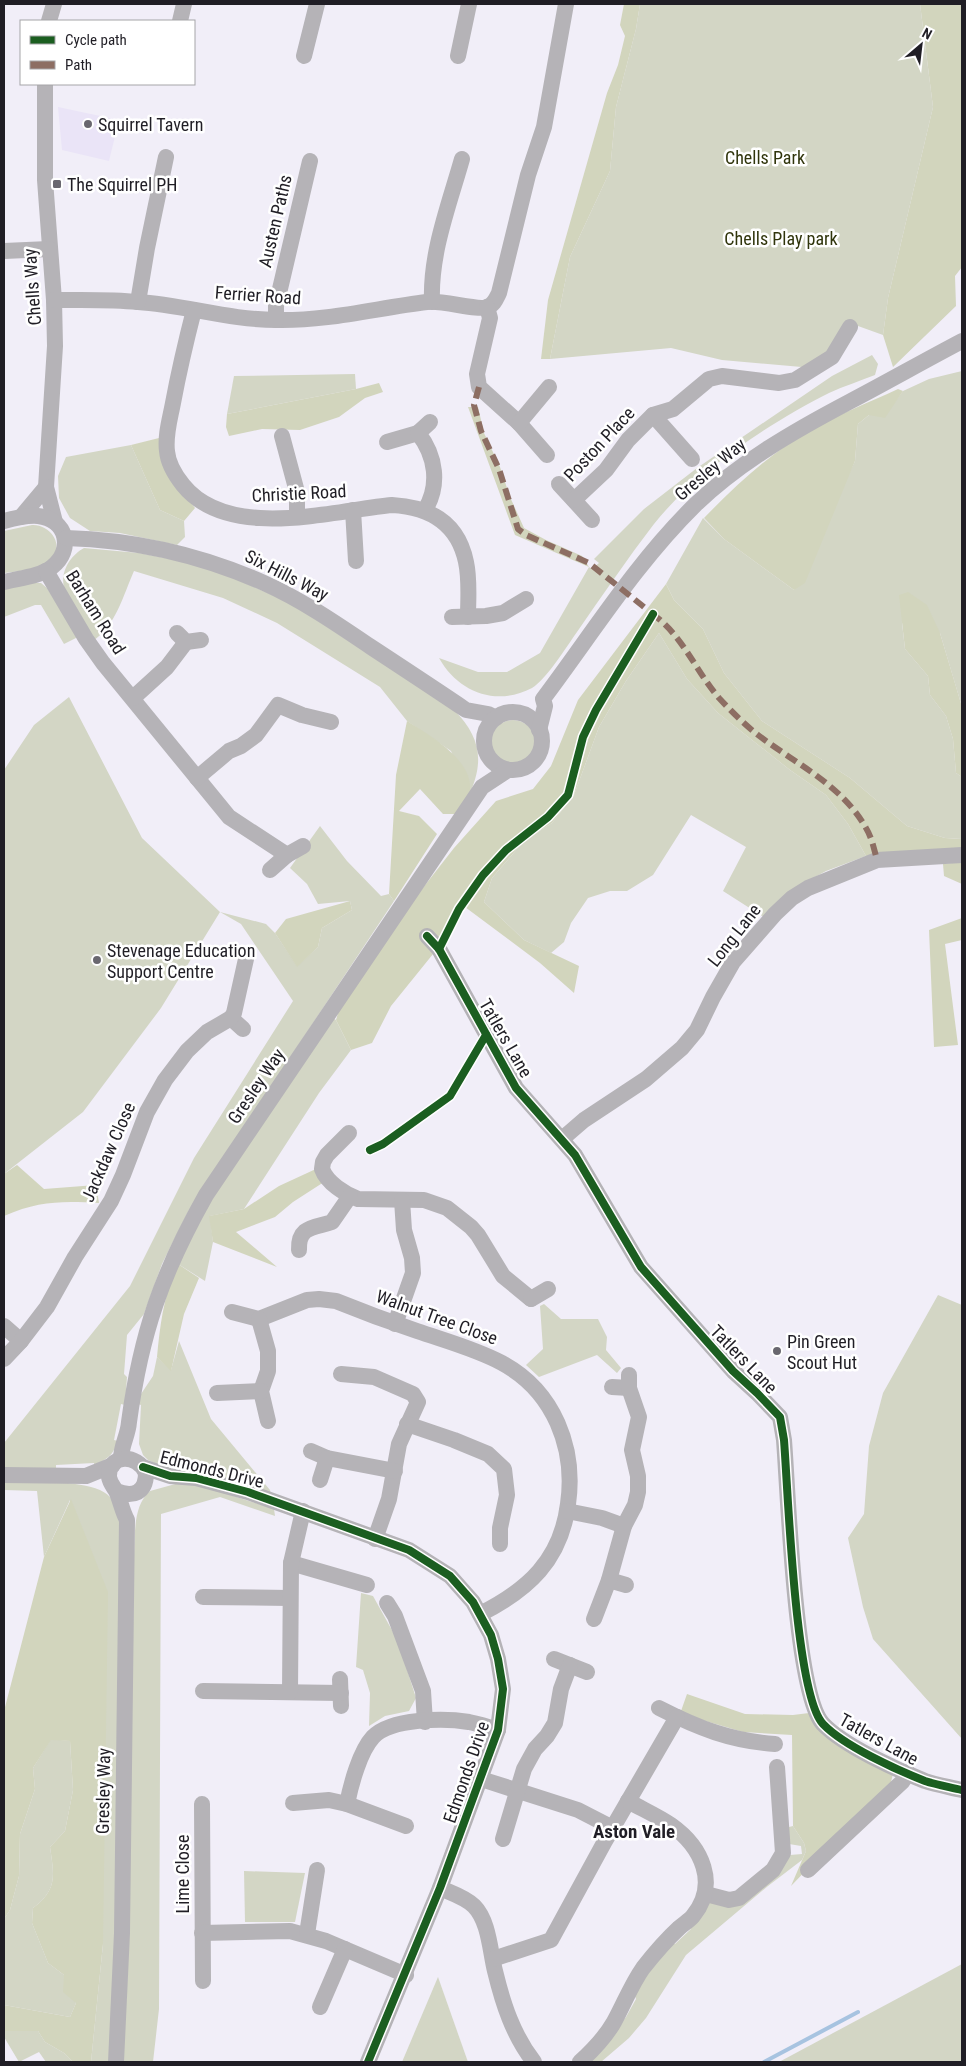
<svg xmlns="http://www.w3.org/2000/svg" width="966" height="2066" font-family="'Roboto Condensed',sans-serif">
  <rect width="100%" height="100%" fill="#f1eef8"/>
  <polygon fill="#eae4f7" points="58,107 119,120 109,161 62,150"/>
  <g fill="#d3d6c5">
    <polygon points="640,4 920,4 933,107 888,298 883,335 858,326 828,356 813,368 722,360 671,348 550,359 570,257 610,171 616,107 636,29"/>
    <path d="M872 355 878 364 875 375C860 381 844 386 829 393 771 422 694 473 654 524 627 559 602 596 577 632 567 646 546 680 532 688 496 707 458 692 439 658L478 672H507L540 653 589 567 592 569 599 563 594 559 644 509 697 468 832 376Z"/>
    <polygon points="962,371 962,707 940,633 902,623 905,649 928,676 930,695 946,716 953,739 956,773 962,777 962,839 945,838 907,826 850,778 762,721 724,673 703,629 674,600 666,584 703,518 724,539 794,590 855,461 858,424 869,415 894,403 903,391 929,379"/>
    <polygon points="355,374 356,389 227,414 234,376"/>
    <polygon points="131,445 160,510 184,521 185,537 177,545 120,533 90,531 70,518 59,498 58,476 66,457"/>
    <path d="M32 525C48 524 64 542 53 557 43 570 18 571 4 573V531Z"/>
    <path d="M84 548 139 553 186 562 224 574 291 603 454 710C480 736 485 761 469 795L451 751 407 721 380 687 277 623 223 598 134 571C123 596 116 625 93 641 86 628 67 600 64 588 60 571 71 555 84 548Z"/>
    <polygon points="32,583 41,583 47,588 78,637 64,644 41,605 35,605 4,617 4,588"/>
    <polygon points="659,633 687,679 718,713 790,770 826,795 848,824 866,856 826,871 799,886 765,918 723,891 746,847 691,815 653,875 627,891 610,891 588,898 571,923 564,942 551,953 524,940 484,902 492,878 524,841 552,823 574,795 599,727 626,681"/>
    <path d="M69 697 142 838 220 912 266 924 275 933 297 966 318 947 322 928 352 910 350 901 318 904 307 884 290 868 320 826 347 861 381 896 389 894 394 901 189 1210 162 1264 144 1314 127 1335 124 1374 127 1377 125 1405 121 1404 114 1440 118 1441C113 1455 108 1459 94 1465V1463L56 1465V1469H4V1443L130 1286 194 1158 293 1001 241 924 220 912 161 1008 83 1112 4 1174V770L34 725Z"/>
    <circle cx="513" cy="742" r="22"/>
    <polygon points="333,1018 336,1020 351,1050 319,1093 244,1209 210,1216 213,1242 205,1281 178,1264 202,1214"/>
    <polygon points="938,1295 962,1305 962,1739 873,1639 863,1607 848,1538 864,1514 869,1446 883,1393"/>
    <polygon points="544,1304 561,1319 598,1319 607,1337 606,1350 621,1368 617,1373 597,1355 539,1377 526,1365 543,1349 540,1306"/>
    <polygon points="179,1341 211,1419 270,1490 271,1495 192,1471 161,1466 148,1460 143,1455 139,1444 141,1405 138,1404 141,1394 153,1376 157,1357 171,1370"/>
    <path d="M4 1481C27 1481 96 1479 110 1497 116 1504 118 1517 120 1526L116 1934 109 2062H91L103 1944 70 1500 44 1557 37 1491 4 1490Z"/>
    <path d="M179 1483 196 1484 274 1509 275 1516 220 1497 161 1514 159 2009 153 2062H123L128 1964 134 1556C135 1535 133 1505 150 1491Z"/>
    <polygon points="361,1593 373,1596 398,1641 416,1698 409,1711 385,1716 369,1726 370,1693 363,1670 356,1667"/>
    <path d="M51 1739 70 1741 73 1790 65 1831 50 1847C54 1875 58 1889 33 1908L32 1923 48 1963 64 1975 76 2003 70 2017 4 2005V1919L10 1910 19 1876 20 1834 35 1789 33 1768Z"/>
    <polygon points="793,1826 804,1843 806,1851 802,1860 768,1886 686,1955 646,2018 629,2038 601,2062 589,2062 626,2017 636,1999 634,1993 669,1944 675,1944 691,1929 690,1924 710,1902 723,1904 790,1855 802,1854 801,1846 789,1844 785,1828"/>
    <polygon points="244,1871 305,1873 295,1922 245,1922"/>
    <polygon points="962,1964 962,2062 779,2062"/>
    <polygon points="438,1977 468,2062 402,2062"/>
    <polygon points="4,2031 38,2031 45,2042 64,2053 73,2062 46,2062 39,2052 19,2062 4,2037"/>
  </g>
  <g fill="#d2d5bd">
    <polygon points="624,4 640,4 636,29 616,107 610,171 570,257 550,359 541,359 548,300 607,93 618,65 625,36 620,25"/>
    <polygon points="920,4 962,4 962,267 955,276 956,306 893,367 883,335 888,298 933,107"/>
    <polygon points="379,383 383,392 365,398 339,417 300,430 262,429 229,436 226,427 227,414 356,389"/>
    <path d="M898 389 903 391 885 418 869 415 858 424 855 461 805 583 794 590 724 539 704 518C735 486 768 455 807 432 836 415 868 403 898 389Z"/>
    <polygon points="468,407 478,407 484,433 500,467 510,497 524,528 546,540 582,556 589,567 515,535"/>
    <polygon points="159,438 163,455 174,482 195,508 184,521 160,510 131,445"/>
    <polygon points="666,584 674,600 703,629 724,673 762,721 850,778 907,826 945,838 962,839 962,850 866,856 848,824 826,795 790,770 718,713 687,679 659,633 626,681 599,727 574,795 552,823 524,841 492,878 484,902 524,940 579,966 574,993 540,963 465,907 450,933 391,1006 372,1043 351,1050 336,1020 341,1003 408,907 454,848 496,801 533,789 551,766 578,700"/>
    <polygon points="908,592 927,605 940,633 957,690 962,707 962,777 956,773 953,739 946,716 930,695 928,676 905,649 899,595"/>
    <path d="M407 721C429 735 478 762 469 795 468 801 460 808 456 814H443L420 789 399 811 419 816 437 834 394 901 389 894 396 775Z"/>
    <polygon points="962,862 962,884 944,876 943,864"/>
    <polygon points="350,901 352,910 322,928 318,947 297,967 275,933 286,919"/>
    <polygon points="962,918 962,940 945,944 958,1045 934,1047 929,930"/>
    <path d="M17 1165 44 1189 96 1185 99 1203C61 1201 39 1201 4 1216V1174Z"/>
    <polygon points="318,1168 324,1182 293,1202 275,1217 236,1232 277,1267 213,1242 209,1216 244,1209 279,1186"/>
    <path d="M178 1264 199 1278 184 1314 171 1371 157 1357C160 1325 164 1293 178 1264Z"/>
    <path d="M71 1499 108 1592 103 1944 91 2062H73L64 2053 45 2042 38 2031H4V2005L70 2017 76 2003 63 1992 64 1975 48 1963 32 1923 33 1908C58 1889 54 1875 50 1847L65 1831 73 1790 70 1741 51 1740 33 1768 35 1789 20 1834 19 1876 10 1910 4 1919V1711L44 1557Z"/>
    <polygon points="687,1694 745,1714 793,1715 809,1713 893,1774 891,1782 791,1886 806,1851 804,1843 793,1826 792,1735 743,1732 702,1720 681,1711"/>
  </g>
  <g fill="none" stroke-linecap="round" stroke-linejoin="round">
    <polyline stroke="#a7c3e0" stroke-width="4" points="764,2062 858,2012"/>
    <g stroke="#b5b3b7" stroke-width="16">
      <polyline points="49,21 54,4"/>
      <polyline points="180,21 184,4"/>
      <polyline points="304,56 317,4"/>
      <polyline points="458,56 469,4"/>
      <polyline points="45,84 45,180 54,300 55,346 46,487 55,522"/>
      <polyline points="4,251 49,249"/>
      <path d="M54 300C82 300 110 299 138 302 184 305 230 320 277 320 328 321 377 308 427 302 443 300 478 311 487 307 494 305 496 299 499 293L528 175 544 127 566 4"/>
      <polyline points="138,302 147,248 166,157"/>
      <path d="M432 302C430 253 449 205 462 159"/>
      <polyline points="487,307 490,318 477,374 479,387 519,423 547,455"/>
      <path d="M194 310C186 341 179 371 173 403 170 419 165 435 167 451 168 464 175 475 183 485 228 541 331 511 392 505 430 507 458 523 466 562 470 580 468 600 468 617"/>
      <polyline points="276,320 276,306 310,161"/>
      <polyline points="653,415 692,459"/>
      <polyline points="519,423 549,387"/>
      <polyline points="282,436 297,492 297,516"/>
      <polyline points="387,442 418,433"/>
      <polyline points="559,484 592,520"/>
      <polyline points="574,500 606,470 628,440 653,415 673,409 709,379 722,376 779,383 795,380 832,357 850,327"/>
      <polyline points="353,510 356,561"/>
      <path d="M425 510C440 485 436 456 418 433L430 422"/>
      <polyline points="21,517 46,487"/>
      <path d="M4 521C15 518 27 515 38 516 67 519 74 550 52 567 39 577 19 578 4 582"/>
      <path d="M66 538C135 540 201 555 264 583 302 600 337 624 371 647 403 668 435 689 466 710L488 714 496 718"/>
      <polyline points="46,571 86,639 103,663 229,817 287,855"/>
      <polyline points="452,617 486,616 503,613 526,599"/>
      <polyline points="177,633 186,642 201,640"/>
      <polyline points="133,698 167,667 186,642"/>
      <circle cx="513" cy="741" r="29"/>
      <path d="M539 730 545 706 543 699C592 634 636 563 695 505 740 462 794 431 849 402 887 382 924 361 962 341"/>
      <polyline points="197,778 229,751 241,746 256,735 278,705 302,715 331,722"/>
      <polyline points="270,870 287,855 303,846"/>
      <path d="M427 936 439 949 516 1088 575 1155 641 1267 733 1371 757 1393 780 1417 784 1440C788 1490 795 1694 823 1724 844 1746 897 1770 925 1781 937 1785 950 1787 962 1790"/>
      <polyline points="231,1018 243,1029"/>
      <path d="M349 1133 327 1155 323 1162 322 1169C327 1183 345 1194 358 1199L424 1200 447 1208 471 1227 478 1235 503 1276 531 1299"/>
      <polyline points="562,1139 584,1120 646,1079 682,1048 697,1030 713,997 733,962 775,914 792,898 808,888 877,860 962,855"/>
      <path d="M299 1250C298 1226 314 1228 332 1222L350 1196"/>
      <polyline points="531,1299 548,1289"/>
      <path d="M232 1312 259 1319 307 1300 319 1299 336 1301C363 1312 390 1322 417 1331 446 1341 476 1349 502 1363 554 1391 576 1448 568 1504 561 1560 528 1590 480 1614"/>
      <polyline points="259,1319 268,1351 268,1371 261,1391 268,1421"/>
      <polyline points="395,1324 413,1273 412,1258 404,1230 402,1200"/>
      <polyline points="4,1326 21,1341"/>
      <polyline points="4,1359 21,1341 47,1307 75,1257 111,1201 123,1175 147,1112 165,1080 187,1051 207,1032 231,1018 234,1013 246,959"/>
      <polyline points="341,1374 374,1377 413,1394 418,1402 399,1444 389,1499 375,1539"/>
      <polyline points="612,1387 629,1388"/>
      <polyline points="217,1393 261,1391"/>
      <polyline points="407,1424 454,1440 488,1454 504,1469 507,1495 500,1528 500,1544"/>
      <polyline points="311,1451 327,1458 395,1471"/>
      <path d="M121 1459C121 1445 128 1436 129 1422 141 1333 162 1273 206 1195L482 787 508 770"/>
      <polyline points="143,1467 170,1476 196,1478 248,1492 409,1550 450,1576 473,1602 491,1635 498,1659 503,1689 498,1730 440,1888 368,2062"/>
      <polyline points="4,1475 86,1476 113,1465"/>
      <polyline points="320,1480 327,1458"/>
      <polyline points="567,1511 602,1518 624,1526"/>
      <polyline points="291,1563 367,1585"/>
      <polyline points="609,1580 626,1585"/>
      <polyline points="203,1597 290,1598"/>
      <polyline points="387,1603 395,1616 423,1691 425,1722"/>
      <polyline points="594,1619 609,1580 624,1526 635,1505 638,1492 638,1476 632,1450 639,1417 629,1388 629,1375"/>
      <polyline points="554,1659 587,1672"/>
      <polyline points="340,1679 341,1706"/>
      <polyline points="203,1691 341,1693"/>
      <polyline points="290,1692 291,1563 303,1511"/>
      <path d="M659 1708C698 1728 731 1741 775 1744"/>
      <polyline points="481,1779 578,1810 613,1828"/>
      <polyline points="293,1803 329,1800 347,1804 406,1826"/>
      <polyline points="202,1804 203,1981"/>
      <path d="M347 1804C351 1784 360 1751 373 1737 391 1718 445 1718 469 1722 479 1724 489 1727 498 1730"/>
      <polyline points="503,1839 524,1769 535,1749 547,1736 555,1723 561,1689 570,1665"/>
      <polyline points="808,1870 902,1782 908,1773"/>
      <path d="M440 1888C451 1893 465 1897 474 1906 489 1921 490 1951 495 1971 503 2004 513 2035 534 2062"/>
      <polyline points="706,1894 729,1900 739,1898 773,1870 783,1853 777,1767"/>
      <polyline points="202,1933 290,1931 326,1941 406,1975"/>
      <polyline points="307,1934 317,1870"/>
      <polyline points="493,1959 551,1940 605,1841 677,1717"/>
      <polyline points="320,2007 345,1949"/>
      <path d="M116 2062 122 1933 127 1520C122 1511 120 1499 116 1491 113 1486 110 1483 109 1477 108 1454 137 1453 146 1473 146 1493 133 1498 116 1491"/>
      <path d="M580 2062C593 2050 605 2038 614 2022 624 2004 631 1985 643 1968 654 1954 666 1940 679 1928 683 1924 689 1921 693 1916 719 1884 702 1847 671 1825 658 1816 642 1809 628 1801"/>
    </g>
    <g stroke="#8d6e63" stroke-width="6" stroke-dasharray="12 6" stroke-linecap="butt">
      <polyline points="479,387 474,405 481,431 499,469 518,529 526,535 589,563 644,607"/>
      <path d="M651 613C682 634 695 670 719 698 731 711 744 724 758 735 796 764 842 785 866 828 872 838 874 849 877 860"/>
    </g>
    <defs>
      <g id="cycleway">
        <path d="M427 936 439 949 516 1088 575 1155 641 1267 733 1371 757 1393 780 1417 784 1440C788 1490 795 1694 823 1724 844 1746 897 1770 925 1781 937 1785 950 1787 962 1790"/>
        <polyline points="439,949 459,909 483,875 506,850 548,817 568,795 583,737 596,710 653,614"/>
        <polyline points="370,1150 383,1144 450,1096 486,1035"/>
        <polyline points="143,1467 170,1476 196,1478 248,1492 409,1550 450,1576 473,1602 491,1635 498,1659 503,1689 498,1730 440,1888 368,2062"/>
      </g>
    </defs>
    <use href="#cycleway" stroke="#fff" stroke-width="11"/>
    <use href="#cycleway" stroke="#1b5e20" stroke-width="8"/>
  </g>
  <g fill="#69676f" stroke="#fff" stroke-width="2">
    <circle cx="88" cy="124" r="5"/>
    <rect x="52" y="179" width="10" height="10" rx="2.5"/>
    <circle cx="97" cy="960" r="5"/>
    <circle cx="777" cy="1351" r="5"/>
  </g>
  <g text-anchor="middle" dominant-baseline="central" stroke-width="5" stroke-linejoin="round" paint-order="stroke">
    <g font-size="18" fill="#201e25" stroke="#fff" text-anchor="start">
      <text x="98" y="124">Squirrel Tavern</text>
      <text x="67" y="184">The Squirrel PH</text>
      <text x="107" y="950">Stevenage Education<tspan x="107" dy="21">Support Centre</tspan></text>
      <text x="787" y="1341">Pin Green<tspan x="787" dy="21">Scout Hut</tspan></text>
    </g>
    <g font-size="18" fill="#30350c" stroke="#fff">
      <text x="765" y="157">Chells Park</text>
      <text x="781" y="238">Chells Play park</text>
    </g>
    <g font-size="18" fill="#201e25" stroke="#fff">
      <text transform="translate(275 221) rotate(-77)">Austen Paths</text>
      <text transform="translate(32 287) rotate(-94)">Chells Way</text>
      <text transform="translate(258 295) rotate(4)">Ferrier Road</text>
      <text transform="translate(599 444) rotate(-47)">Poston Place</text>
      <text transform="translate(710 469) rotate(-40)">Gresley Way</text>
      <text transform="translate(299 493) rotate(-3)">Christie Road</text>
      <text transform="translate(287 575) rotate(27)">Six Hills Way</text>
      <text transform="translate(96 612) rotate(58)">Barham Road</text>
      <text transform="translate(734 935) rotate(-52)">Long Lane</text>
      <text transform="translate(506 1038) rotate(60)">Tatlers Lane</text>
      <text transform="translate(256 1086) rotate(-56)">Gresley Way</text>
      <text transform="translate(108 1152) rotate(-66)">Jackdaw Close</text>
      <text transform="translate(437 1317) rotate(20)">Walnut Tree Close</text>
      <text transform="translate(744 1359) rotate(46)">Tatlers Lane</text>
      <text transform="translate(212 1469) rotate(14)">Edmonds Drive</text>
      <text transform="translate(879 1739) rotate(29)">Tatlers Lane</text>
      <text transform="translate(466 1772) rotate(-71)">Edmonds Drive</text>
      <text transform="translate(103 1791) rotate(-89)">Gresley Way</text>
      <text transform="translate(182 1874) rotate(-90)">Lime Close</text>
    </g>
    <g font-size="19" font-weight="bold" fill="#201e25" stroke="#fff">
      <text x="634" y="1831">Aston Vale</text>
    </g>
  </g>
  <rect width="966" height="2066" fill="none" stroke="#201e25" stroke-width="10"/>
  <rect x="20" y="20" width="175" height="65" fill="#ffffff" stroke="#a6a5a8"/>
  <rect x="30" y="36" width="25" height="8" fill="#1b5e20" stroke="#a6a5a8"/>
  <text x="65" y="45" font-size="15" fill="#201e25">Cycle path</text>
  <rect x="30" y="61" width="25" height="8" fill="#8d6e63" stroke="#a6a5a8"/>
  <text x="65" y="70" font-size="15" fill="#201e25">Path</text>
  <g transform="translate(921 45) rotate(28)" stroke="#ffffff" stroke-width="4" paint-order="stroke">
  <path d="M0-4L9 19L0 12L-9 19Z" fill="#201e25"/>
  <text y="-8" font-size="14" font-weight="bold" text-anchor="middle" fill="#201e25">N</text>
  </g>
</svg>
